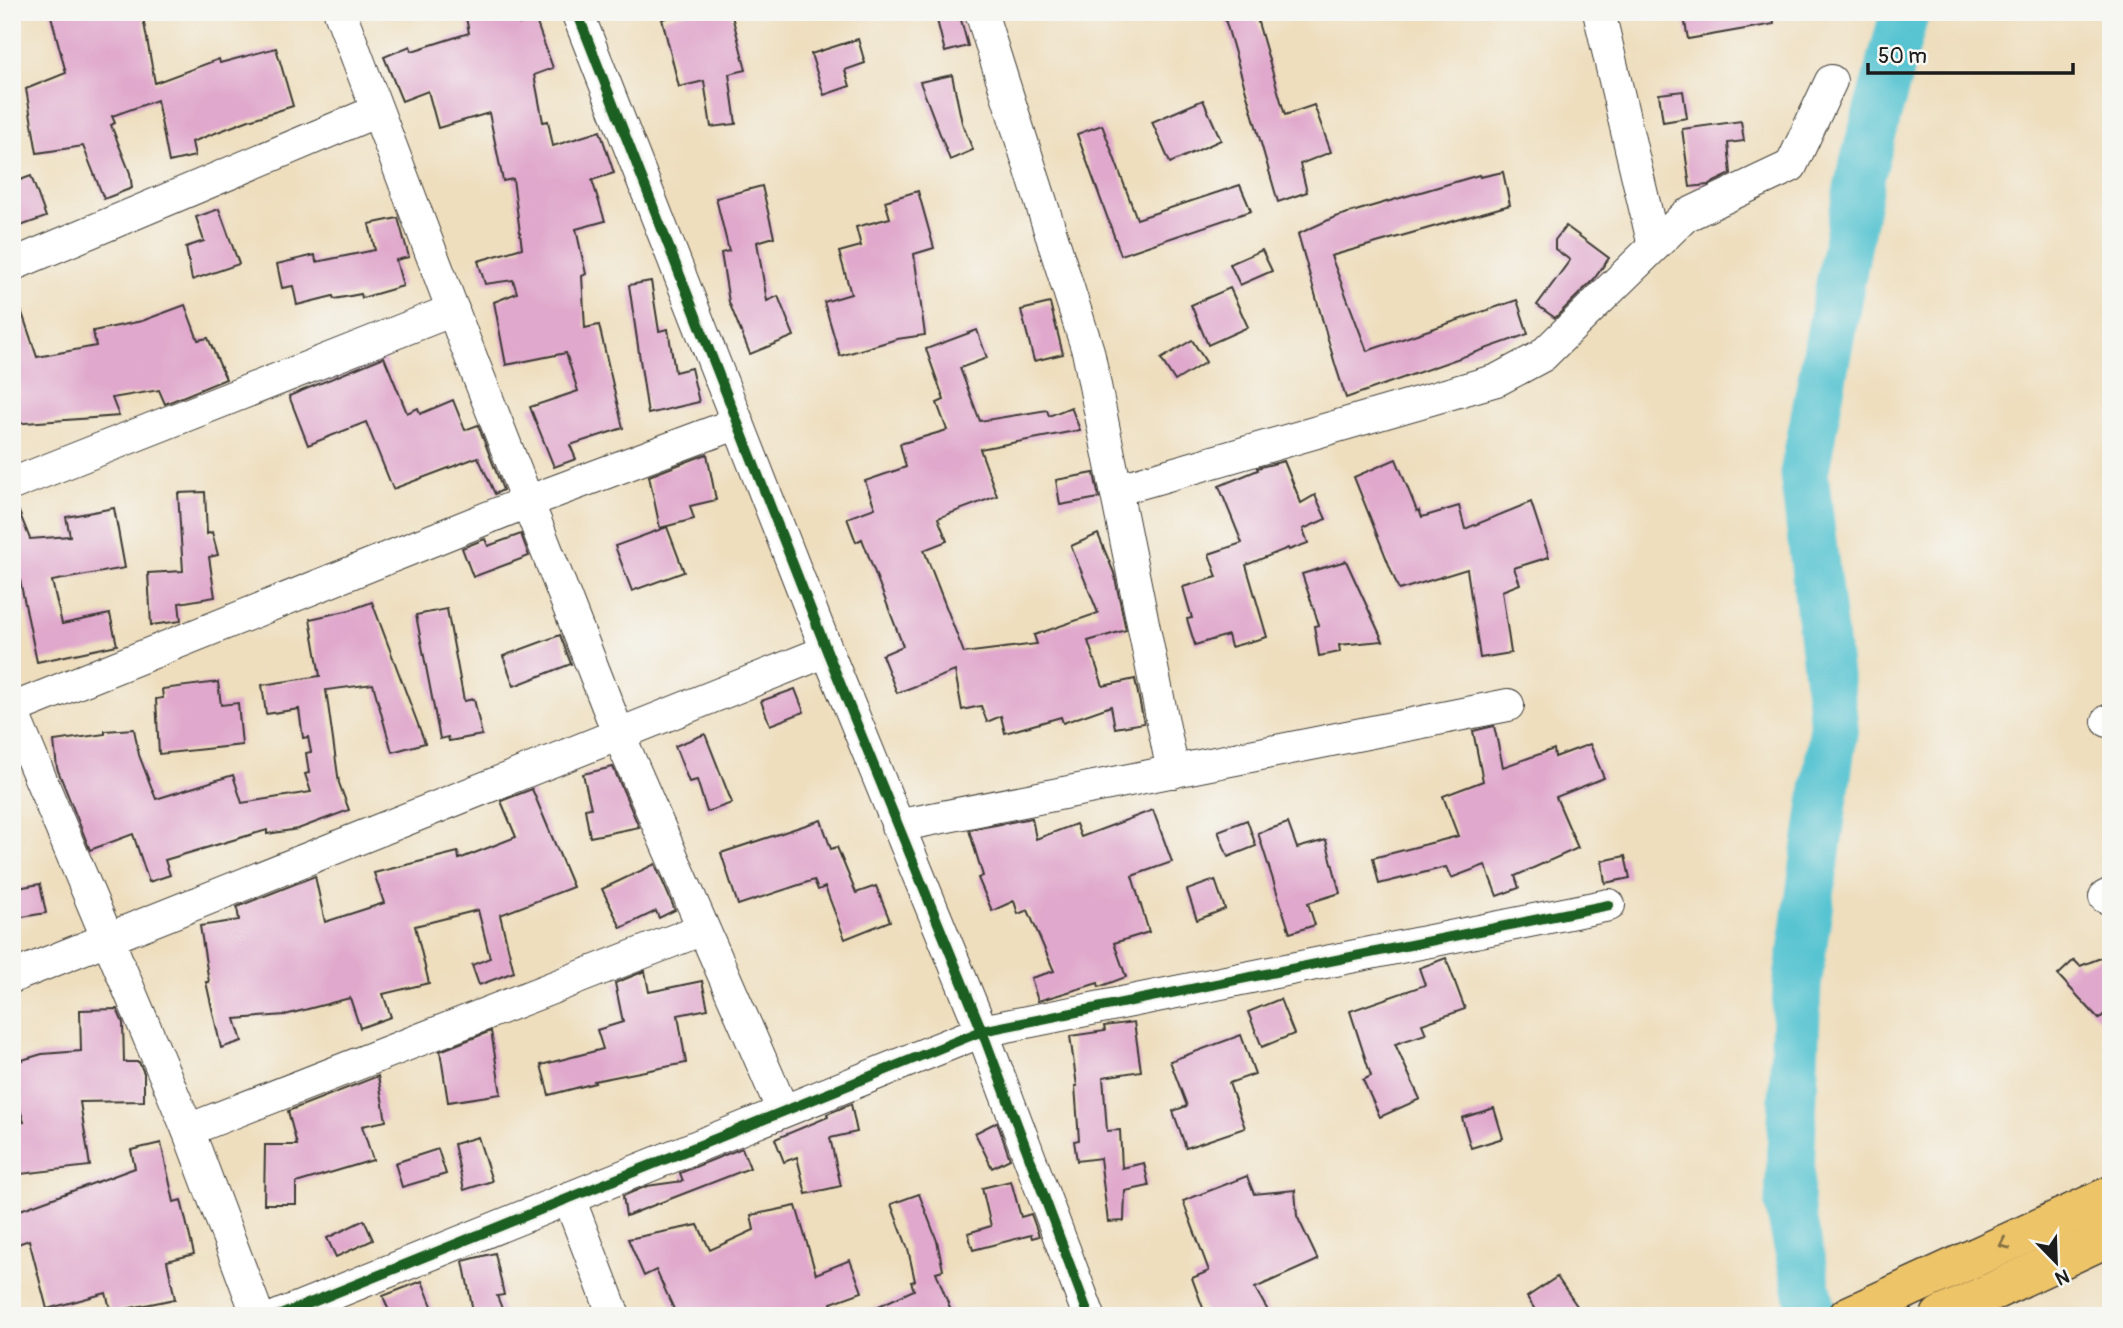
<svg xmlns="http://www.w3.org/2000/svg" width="2123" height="1328" font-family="Pangolin,sans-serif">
  <rect width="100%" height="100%" fill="#f6f6f2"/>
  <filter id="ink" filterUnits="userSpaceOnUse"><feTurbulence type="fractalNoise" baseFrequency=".0143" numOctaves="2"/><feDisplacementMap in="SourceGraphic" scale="14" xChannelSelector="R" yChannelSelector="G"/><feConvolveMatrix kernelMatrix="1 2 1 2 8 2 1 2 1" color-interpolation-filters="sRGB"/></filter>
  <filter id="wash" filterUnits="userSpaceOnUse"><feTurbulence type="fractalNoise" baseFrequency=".00686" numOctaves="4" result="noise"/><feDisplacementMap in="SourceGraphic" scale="28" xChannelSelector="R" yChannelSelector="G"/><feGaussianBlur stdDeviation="1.57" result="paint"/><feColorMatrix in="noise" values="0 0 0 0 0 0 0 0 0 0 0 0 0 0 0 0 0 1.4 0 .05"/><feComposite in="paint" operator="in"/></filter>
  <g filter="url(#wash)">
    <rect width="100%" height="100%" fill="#eedebe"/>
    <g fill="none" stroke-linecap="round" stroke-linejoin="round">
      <polyline stroke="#58c4d1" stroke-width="49" points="1813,1316 1789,1204 1797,986 1834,726 1804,474 1861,174 1905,12"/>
    </g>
    <g id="blocks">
      <g fill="#e0a8cc">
        <polygon points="50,12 142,12 155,83 219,59 220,63 276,48 293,106 249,120 192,142 195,156 169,162 157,100 112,116 115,123 111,125 130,173 132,188 104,199 83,146 37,153 26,89 66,73"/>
        <polygon points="465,12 516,12 519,24 535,18 553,68 534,75 543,122 548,121 553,146 600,131 614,173 592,180 605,221 576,229 586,274 582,276 585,328 599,325 623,428 570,445 576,459 554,467 530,407 578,391 566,353 506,365 494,302 517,293 513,280 485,284 478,261 522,248 513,179 503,181 489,113 438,128 428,91 402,101 384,57 410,46 412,51 469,33"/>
        <polygon points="688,12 731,12 746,70 729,74 736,124 711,127 704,81 679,87 662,19"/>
        <polygon points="935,12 959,12 968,46 945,52"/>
        <polygon points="1223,12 1255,12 1285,115 1314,105 1331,152 1300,164 1307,192 1278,202"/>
        <polygon points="1683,12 1773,12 1774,24 1688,39"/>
        <polygon points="858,39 865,63 845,70 850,86 824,95 811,54"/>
        <polygon points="952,75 962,123 973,150 950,160 920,82"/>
        <polygon points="1683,91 1687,118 1663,122 1659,94"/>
        <polygon points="1203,100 1221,140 1170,163 1152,122"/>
        <polygon points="1741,121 1744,141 1728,143 1731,174 1708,185 1690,187 1682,129"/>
        <polygon points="1102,125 1137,219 1240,185 1251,211 1121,255 1077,134"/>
        <polygon points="1503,172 1510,205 1331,256 1367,351 1517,300 1528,334 1346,398 1335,364 1298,234 1335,217 1479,175 1480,177"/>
        <polygon points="31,176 46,217 12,229 12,183"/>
        <polygon points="762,186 774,237 757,242 767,301 778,296 794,336 750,354 729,302 721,253 729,251 716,198"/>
        <polygon points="918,191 934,248 914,254 925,335 897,339 840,356 824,302 851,294 839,252 861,246 856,227 890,218 885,201"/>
        <polygon points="219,209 239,264 192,280 186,247 204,241 196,217"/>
        <polygon points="398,218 409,257 396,260 403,286 362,298 361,294 334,299 333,296 297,305 293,286 282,288 277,264 315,255 316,262 375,250 369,224"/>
        <polygon points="1566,226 1609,258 1594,279 1555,318 1537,305 1570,260 1555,249 1555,240"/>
        <polygon points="1262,250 1272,271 1240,285 1230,264"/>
        <polygon points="651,281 659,331 668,329 675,372 691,368 699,402 648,414 629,285"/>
        <polygon points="1230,288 1248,327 1208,345 1191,305"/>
        <polygon points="16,295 37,357 96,346 93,331 142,321 185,305 198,340 208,338 226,379 165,404 159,390 112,398 119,416 12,424 12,296"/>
        <polygon points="1050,303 1063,354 1034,361 1021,310"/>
        <polygon points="977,330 987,358 960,368 980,421 1047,410 1049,416 1071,407 1080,430 980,449 997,496 938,518 947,541 924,550 964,653 1037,644 1034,635 1098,613 1071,546 1098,534 1114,573 1126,630 1088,641 1103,686 1135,679 1144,723 1115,728 1111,706 1063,723 1061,717 1005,733 1001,716 987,722 981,706 962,710 955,671 897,693 882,655 903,646 862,539 856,542 847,518 875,508 865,481 906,467 900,444 947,430 937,403 944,400 926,349"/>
        <polygon points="1192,340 1206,362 1175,381 1161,359"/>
        <polygon points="384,357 407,413 418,408 420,414 453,400 465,430 478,425 503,490 495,494 478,457 393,489 366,422 308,445 289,396"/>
        <polygon points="707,454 716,500 690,506 694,519 660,528 649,476"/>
        <polygon points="1396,459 1417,511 1419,510 1422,517 1459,506 1465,529 1531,502 1549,557 1514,568 1520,584 1502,591 1511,653 1480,658 1467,569 1399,590 1354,477"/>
        <polygon points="1284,461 1301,503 1315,495 1326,519 1303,529 1308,543 1289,550 1288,548 1246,565 1267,637 1231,647 1228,635 1195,645 1187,619 1192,618 1183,587 1217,577 1209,554 1242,543 1219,486 1258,470 1257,468"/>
        <polygon points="1094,473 1099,498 1060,505 1056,480"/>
        <polygon points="205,492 207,534 212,532 218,555 209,557 215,597 179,603 181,621 151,625 148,573 183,571 178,493"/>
        <polygon points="12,502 15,502 30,539 70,536 66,517 114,508 125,568 52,581 62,624 110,614 117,645 37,662 20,580 12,583"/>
        <polygon points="667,527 684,572 632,591 615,546"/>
        <polygon points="521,534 529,556 473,577 462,548 485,539 488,546"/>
        <polygon points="1346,561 1383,641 1339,645 1340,652 1319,656 1314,626 1319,625 1302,574"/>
        <polygon points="372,602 425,743 392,752 373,684 326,690 339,783 349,810 298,829 267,834 267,830 165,860 170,875 149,882 133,834 90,850 57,768 54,741 105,734 105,731 134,729 139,755 156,799 233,775 242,803 311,792 305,774 309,773 306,753 311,752 308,737 303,738 299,709 266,714 262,685 320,676 310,619 350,610"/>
        <polygon points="447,609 464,701 474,699 482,735 449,741 448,737 440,739 416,615"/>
        <polygon points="560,635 571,664 514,686 503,656"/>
        <polygon points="218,682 221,705 238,703 242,745 159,754 156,699 163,698 162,689"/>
        <polygon points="795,689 804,712 770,725 761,701"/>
        <polygon points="1494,726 1503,767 1554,749 1555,757 1590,744 1604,778 1556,797 1578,848 1515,876 1519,888 1497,896 1485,865 1451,878 1446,867 1379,884 1373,858 1458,836 1443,796 1483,781 1473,731"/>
        <polygon points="705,734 732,803 707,812 697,780 689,782 675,746"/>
        <polygon points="613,767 639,827 590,837 585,809 591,808 583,774"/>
        <polygon points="532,789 573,887 500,915 514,972 479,985 472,965 490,958 478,910 415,926 429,983 383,994 391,1017 360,1028 350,998 285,1015 235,1019 242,1041 221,1048 206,982 209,982 200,926 239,920 237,907 315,876 325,922 384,903 374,873 458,852 459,859 516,837 501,801"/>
        <polygon points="1153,810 1172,862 1132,876 1149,932 1114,943 1126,977 1099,987 1098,983 1038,1001 1031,978 1054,971 1028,910 1018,914 1014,901 992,911 978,878 983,876 969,830 1032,818 1036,839 1076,824 1081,837"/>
        <polygon points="821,820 831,849 837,847 856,893 876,886 890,921 845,939 825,887 818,890 814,880 738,905 721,853"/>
        <polygon points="1247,820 1256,846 1228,857 1218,831"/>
        <polygon points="1288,823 1297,848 1326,840 1340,893 1308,903 1315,925 1290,933 1258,833"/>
        <polygon points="1625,856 1630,878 1605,883 1602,861"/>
        <polygon points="655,864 675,910 659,918 656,911 621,928 602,889"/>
        <polygon points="1215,880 1225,909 1197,920 1187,890"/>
        <polygon points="40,884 46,913 16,918 12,889"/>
        <polygon points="2111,954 2111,1008 2099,1019 2058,975 2074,960 2080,966"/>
        <polygon points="1446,958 1465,1009 1422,1024 1426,1034 1395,1044 1420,1099 1380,1117 1363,1080 1371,1076 1350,1011 1425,985 1419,968"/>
        <polygon points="645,971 649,992 702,981 708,1009 678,1015 686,1063 594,1081 595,1083 549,1095 541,1065 603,1049 597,1030 623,1022 615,983"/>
        <polygon points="1280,999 1294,1034 1262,1047 1248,1012"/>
        <polygon points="117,1009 123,1023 124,1062 139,1062 144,1073 144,1101 80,1102 90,1166 12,1175 12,1123 24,1122 12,1084 12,1063 42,1054 81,1051 80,1010"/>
        <polygon points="1134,1022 1141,1071 1103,1077 1107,1131 1120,1130 1122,1168 1144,1163 1149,1186 1125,1191 1124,1221 1108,1222 1100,1158 1077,1161 1074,1141 1079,1140 1075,1086 1077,1086 1070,1036 1105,1031 1104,1026"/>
        <polygon points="491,1031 501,1094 448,1102 440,1051"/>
        <polygon points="1241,1035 1255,1074 1229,1083 1245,1128 1186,1148 1173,1111 1187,1106 1170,1061"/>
        <polygon points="378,1076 386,1121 362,1126 373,1160 296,1183 296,1204 264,1204 265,1145 297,1145 288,1111"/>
        <polygon points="851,1104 857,1132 830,1138 841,1186 806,1194 797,1157 784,1162 775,1139 828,1117 827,1114"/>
        <polygon points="1494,1108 1503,1138 1471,1148 1462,1118"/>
        <polygon points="997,1122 1010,1159 992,1168 975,1133"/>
        <polygon points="478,1137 492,1181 464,1190 454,1144"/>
        <polygon points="161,1143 174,1202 181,1200 194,1254 167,1261 175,1299 111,1312 106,1293 47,1309 29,1240 12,1246 12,1213 135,1168 131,1150"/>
        <polygon points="742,1148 750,1168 626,1216 623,1196 647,1186 683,1181 680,1173"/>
        <polygon points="438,1149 446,1174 402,1187 395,1163"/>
        <polygon points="1247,1176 1254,1194 1295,1190 1297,1216 1318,1260 1255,1288 1271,1316 1206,1316 1192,1278 1209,1271 1183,1201"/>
        <polygon points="1011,1181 1021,1217 1031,1214 1039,1236 1032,1238 1031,1235 973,1250 968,1233 991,1226 982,1188"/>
        <polygon points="919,1194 937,1241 943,1270 936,1272 953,1316 857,1316 914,1290 911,1282 915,1281 908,1249 891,1204"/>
        <polygon points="796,1206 816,1274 850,1260 862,1292 831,1303 836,1316 677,1316 656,1270 644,1276 628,1239 698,1225 710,1250 754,1230 751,1215"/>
        <polygon points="364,1220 373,1240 336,1257 327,1238"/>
        <polygon points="495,1253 504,1295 497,1296 505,1316 474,1316 463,1261"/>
        <polygon points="1557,1277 1584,1316 1539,1316 1527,1297"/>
        <polygon points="422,1281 436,1316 391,1316 383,1296"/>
      </g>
    </g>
  </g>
  <g filter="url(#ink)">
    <use href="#blocks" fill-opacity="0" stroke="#3c3934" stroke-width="2"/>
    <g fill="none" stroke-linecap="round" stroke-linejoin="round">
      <defs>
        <g id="minor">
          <polyline points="340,12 463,337 619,735 783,1111"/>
          <polyline points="577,12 827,651 982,1031 1089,1316"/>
          <polyline points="981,12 1088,351 1173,772"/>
          <polyline points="1599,12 1654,246"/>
          <polyline points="12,265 377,111"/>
          <polyline points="12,484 453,310"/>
          <polyline points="1116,490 1497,380 1542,356 1685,216 1791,166 1831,81"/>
          <polyline points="12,709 527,502 738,423"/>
          <polyline points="12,711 188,1130 258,1316"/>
          <polyline points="2108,721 2111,720"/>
          <polyline points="897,826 1508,705"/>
          <polyline points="2105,897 2111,894"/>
          <polyline points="12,977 827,651"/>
          <polyline points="188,1130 703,929"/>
          <polyline points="569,1198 614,1316"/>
          <polyline points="278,1316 982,1031 1609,905"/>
        </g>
        <g id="major">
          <polyline points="1848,1316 2111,1195"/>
          <polyline points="1940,1316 2111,1236"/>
        </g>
      </defs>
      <use href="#minor" stroke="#3c3934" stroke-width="34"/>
      <use href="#major" stroke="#3c3934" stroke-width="41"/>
      <use href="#minor" stroke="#fff" stroke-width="32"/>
      <use href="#major" stroke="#eec469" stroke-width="38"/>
      <defs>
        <g id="cycleway">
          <polyline points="577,12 827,651 982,1031 1089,1316"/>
          <polyline points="278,1316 982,1031 1609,905"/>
        </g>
      </defs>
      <use href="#cycleway" stroke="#f6f6f2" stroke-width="15"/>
      <use href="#cycleway" stroke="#1b5e20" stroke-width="10"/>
    </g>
    <defs><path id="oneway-chevron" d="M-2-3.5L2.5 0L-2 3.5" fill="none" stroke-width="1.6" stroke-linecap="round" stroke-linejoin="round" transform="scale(1.75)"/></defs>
    <use stroke="#857042" href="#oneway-chevron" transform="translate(2004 1244) rotate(155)"/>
  </g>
  <rect width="2123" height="1328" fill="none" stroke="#f6f6f2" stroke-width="42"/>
  <g transform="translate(2056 1262) rotate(157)" stroke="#f6f6f2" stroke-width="5" paint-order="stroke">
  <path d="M0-5L12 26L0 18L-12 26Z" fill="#1c1c1c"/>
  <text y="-10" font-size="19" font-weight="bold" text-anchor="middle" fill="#1c1c1c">N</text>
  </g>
  <path d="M1868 63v10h205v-10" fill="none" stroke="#1c1c1c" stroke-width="3.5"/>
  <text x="1878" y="63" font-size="21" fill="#1c1c1c" stroke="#f6f6f2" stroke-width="5" paint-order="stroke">50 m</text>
</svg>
